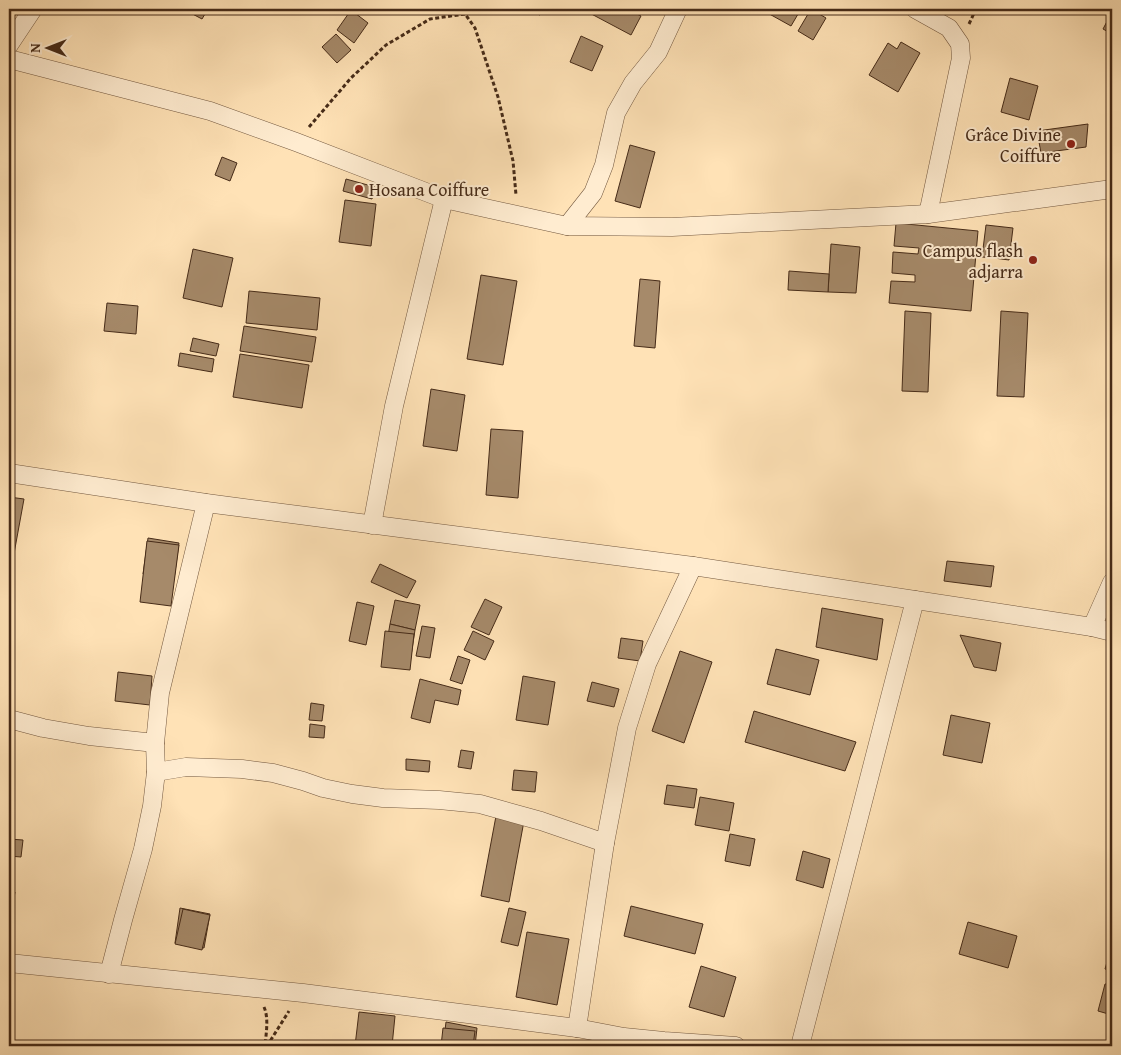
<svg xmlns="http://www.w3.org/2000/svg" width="1121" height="1055" font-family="'Gentium Book Plus',serif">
  <rect width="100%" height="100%" fill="#ffe2b6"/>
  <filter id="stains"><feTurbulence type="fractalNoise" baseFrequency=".004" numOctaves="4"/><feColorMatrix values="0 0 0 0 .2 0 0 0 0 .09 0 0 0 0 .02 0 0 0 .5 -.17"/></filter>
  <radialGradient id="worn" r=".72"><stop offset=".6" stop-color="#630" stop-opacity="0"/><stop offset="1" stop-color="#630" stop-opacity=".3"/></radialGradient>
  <g fill="#a68a6a" stroke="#462b18">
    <polygon points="183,9 208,9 202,19"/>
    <polygon points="523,9 542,9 540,15"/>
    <polygon points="582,9 627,9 641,16 631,35"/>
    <polygon points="765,9 801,9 791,26 764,11"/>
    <polygon points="811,9 826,18 813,40 798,31"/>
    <polygon points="351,10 368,23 354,43 337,30"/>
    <polygon points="1112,12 1112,34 1103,29"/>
    <polygon points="336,34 351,50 337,63 322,47"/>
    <polygon points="581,36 603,46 592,71 570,62"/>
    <polygon points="901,42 920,53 898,92 869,75 888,43 897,49"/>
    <polygon points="1010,78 1038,86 1029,120 1001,112"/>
    <polygon points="1088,124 1086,147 1041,153 1037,131"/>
    <polygon points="630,145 655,152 640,208 615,201"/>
    <polygon points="222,157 237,163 230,181 215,175"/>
    <polygon points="346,179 375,187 372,199 343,191"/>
    <polygon points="345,200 376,204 371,246 339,242"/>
    <polygon points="896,223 978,231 971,311 889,303 891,281 915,282 915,275 892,273 893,252 918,254 919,248 894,246"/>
    <polygon points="986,225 1013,228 1009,260 994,258 982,257"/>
    <polygon points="831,244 860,247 856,293 828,292"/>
    <polygon points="193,249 233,258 222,307 183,298"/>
    <polygon points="789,271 829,274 828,292 788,290"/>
    <polygon points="481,275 517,281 503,365 467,359"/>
    <polygon points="640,279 660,281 655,348 634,346"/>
    <polygon points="249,291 320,298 317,330 246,323"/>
    <polygon points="107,303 138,306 136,334 104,331"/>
    <polygon points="905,311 931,313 928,392 902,391"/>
    <polygon points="1001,311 1028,313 1024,397 997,396"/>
    <polygon points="244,326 316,337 312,362 240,351"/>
    <polygon points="193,338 219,344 216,356 190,351"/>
    <polygon points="180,353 214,359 212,372 178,366"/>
    <polygon points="240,354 309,365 302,408 233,397"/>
    <polygon points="431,389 465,395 457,451 423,446"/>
    <polygon points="491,429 523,431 518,498 486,495"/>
    <polygon points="9,497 24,499 9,581"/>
    <polygon points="148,538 179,543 174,579 143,574"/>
    <polygon points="147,541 179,545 171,606 140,602"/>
    <polygon points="947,561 994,566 991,587 944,581"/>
    <polygon points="380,564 416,581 407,598 371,582"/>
    <polygon points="485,599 502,607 489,635 471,627"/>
    <polygon points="395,600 420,605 415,630 390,624"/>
    <polygon points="357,602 374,606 366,645 349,641"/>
    <polygon points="822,608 883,619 877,660 816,647"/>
    <polygon points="390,624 415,630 409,669 383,665"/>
    <polygon points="422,626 435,628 430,658 416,656"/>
    <polygon points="385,631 414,634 410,670 381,667"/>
    <polygon points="473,631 494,641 485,660 464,650"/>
    <polygon points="960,635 1001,643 996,671 974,667"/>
    <polygon points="621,638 643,641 640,661 618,658"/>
    <polygon points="776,649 819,660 810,695 767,684"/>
    <polygon points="680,651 712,662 684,743 652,731"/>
    <polygon points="458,656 470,660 462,684 450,680"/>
    <polygon points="118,672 152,676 150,705 115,701"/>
    <polygon points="523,676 555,682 548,725 516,720"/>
    <polygon points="420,679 461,690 458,705 435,700 430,723 411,718"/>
    <polygon points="592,682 619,689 614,707 587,701"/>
    <polygon points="311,703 324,705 322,721 309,720"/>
    <polygon points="754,711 856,742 845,771 745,742"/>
    <polygon points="951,715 990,723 982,763 943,755"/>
    <polygon points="310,724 325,726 324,738 309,737"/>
    <polygon points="461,750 474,752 471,769 458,767"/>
    <polygon points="406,759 430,761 429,772 406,770"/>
    <polygon points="514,770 537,772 535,792 512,790"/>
    <polygon points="667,785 697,789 694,808 664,804"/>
    <polygon points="700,797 734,803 729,831 695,825"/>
    <polygon points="496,816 524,821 509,902 481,896"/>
    <polygon points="730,834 755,839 750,866 725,861"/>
    <polygon points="9,839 23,840 21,857 9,856"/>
    <polygon points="803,851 830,859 823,888 796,880"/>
    <polygon points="9,891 15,892 11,915 9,915"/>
    <polygon points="631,906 703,924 695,954 624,936"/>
    <polygon points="180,908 210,914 204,948 175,943"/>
    <polygon points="509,908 526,912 518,946 501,942"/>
    <polygon points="183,909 210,915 202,950 175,944"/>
    <polygon points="968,922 1017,936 1008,968 959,954"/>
    <polygon points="527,932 569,939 557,1005 516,997"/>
    <polygon points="1111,948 1112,948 1112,971 1105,969"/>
    <polygon points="701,966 736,977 724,1017 689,1007"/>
    <polygon points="1105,984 1112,984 1112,1015 1098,1011"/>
    <polygon points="359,1012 395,1016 392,1046 355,1046"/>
    <polygon points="446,1022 477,1028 475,1046 443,1046"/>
    <polygon points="443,1028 475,1031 473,1046 441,1046"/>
  </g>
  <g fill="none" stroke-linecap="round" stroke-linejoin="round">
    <defs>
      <g id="minor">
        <polyline points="915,9 949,28 960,44 961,58 928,214"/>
        <polyline points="9,45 33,9"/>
        <polyline points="9,59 210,111 296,142 444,199 567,226 672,227 928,214 1112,189"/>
        <polyline points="567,226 593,193 604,165 616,113 633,83 658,52 678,9"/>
        <polyline points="9,473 206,503 693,566 1092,627 1112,632"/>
        <polyline points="372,525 394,406 444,199"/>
        <polyline points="1092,627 1112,582"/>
        <polyline points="9,719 43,728 89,736 155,743"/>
        <polyline points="156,772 186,767 242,769 273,773 303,781 323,788 352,794 383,798 439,800 480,804 541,821 605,843"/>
        <polyline points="9,963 303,993 577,1028 624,1037 664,1041 736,1046"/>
        <polyline points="109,974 123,920 143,849 152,806 156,772 155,743 160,693 206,503"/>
        <polyline points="577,1028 605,843 627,728 647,664 693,566"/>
        <polyline points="800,1046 915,600"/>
      </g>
    </defs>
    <use href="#minor" stroke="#745940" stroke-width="19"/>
    <g stroke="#462b18" stroke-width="3" stroke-dasharray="4 2.5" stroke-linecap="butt">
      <polyline points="969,24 976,9"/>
      <polyline points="309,127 351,78 386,45 430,19 465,14 475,28 498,97 513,161 516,195"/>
      <path d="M264 1007C269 1018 266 1034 265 1046"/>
      <polyline points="267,1046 289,1011"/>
    </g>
    <use href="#minor" stroke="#ffecd0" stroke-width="18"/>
  </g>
  <g fill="#8f2418" stroke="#ffecd0" stroke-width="2">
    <circle cx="1071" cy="144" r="5"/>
    <circle cx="359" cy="189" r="5"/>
    <circle cx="1033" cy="260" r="5"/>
  </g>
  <g text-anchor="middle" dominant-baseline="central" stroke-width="4" stroke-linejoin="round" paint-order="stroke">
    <g font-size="18" fill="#462b18" stroke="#ffecd0" text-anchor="end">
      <text x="1061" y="134">Grâce Divine<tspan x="1061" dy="21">Coiffure</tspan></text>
      <text x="369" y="189" text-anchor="start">Hosana Coiffure</text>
      <text x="1023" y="250">Campus flash<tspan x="1023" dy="21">adjarra</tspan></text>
    </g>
  </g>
  <rect width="1121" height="1055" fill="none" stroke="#ffe2b6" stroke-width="30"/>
  <rect x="10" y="10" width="1101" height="1035" fill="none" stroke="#462b18" stroke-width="2.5"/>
  <rect x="15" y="15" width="1091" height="1025" fill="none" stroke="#462b18"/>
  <g transform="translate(48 48) rotate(270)" stroke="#ffecd0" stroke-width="4" paint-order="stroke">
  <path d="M0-4L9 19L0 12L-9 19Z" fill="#462b18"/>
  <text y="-8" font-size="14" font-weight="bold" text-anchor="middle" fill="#462b18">N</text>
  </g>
  <rect width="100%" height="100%" filter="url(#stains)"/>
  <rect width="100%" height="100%" fill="url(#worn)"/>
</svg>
